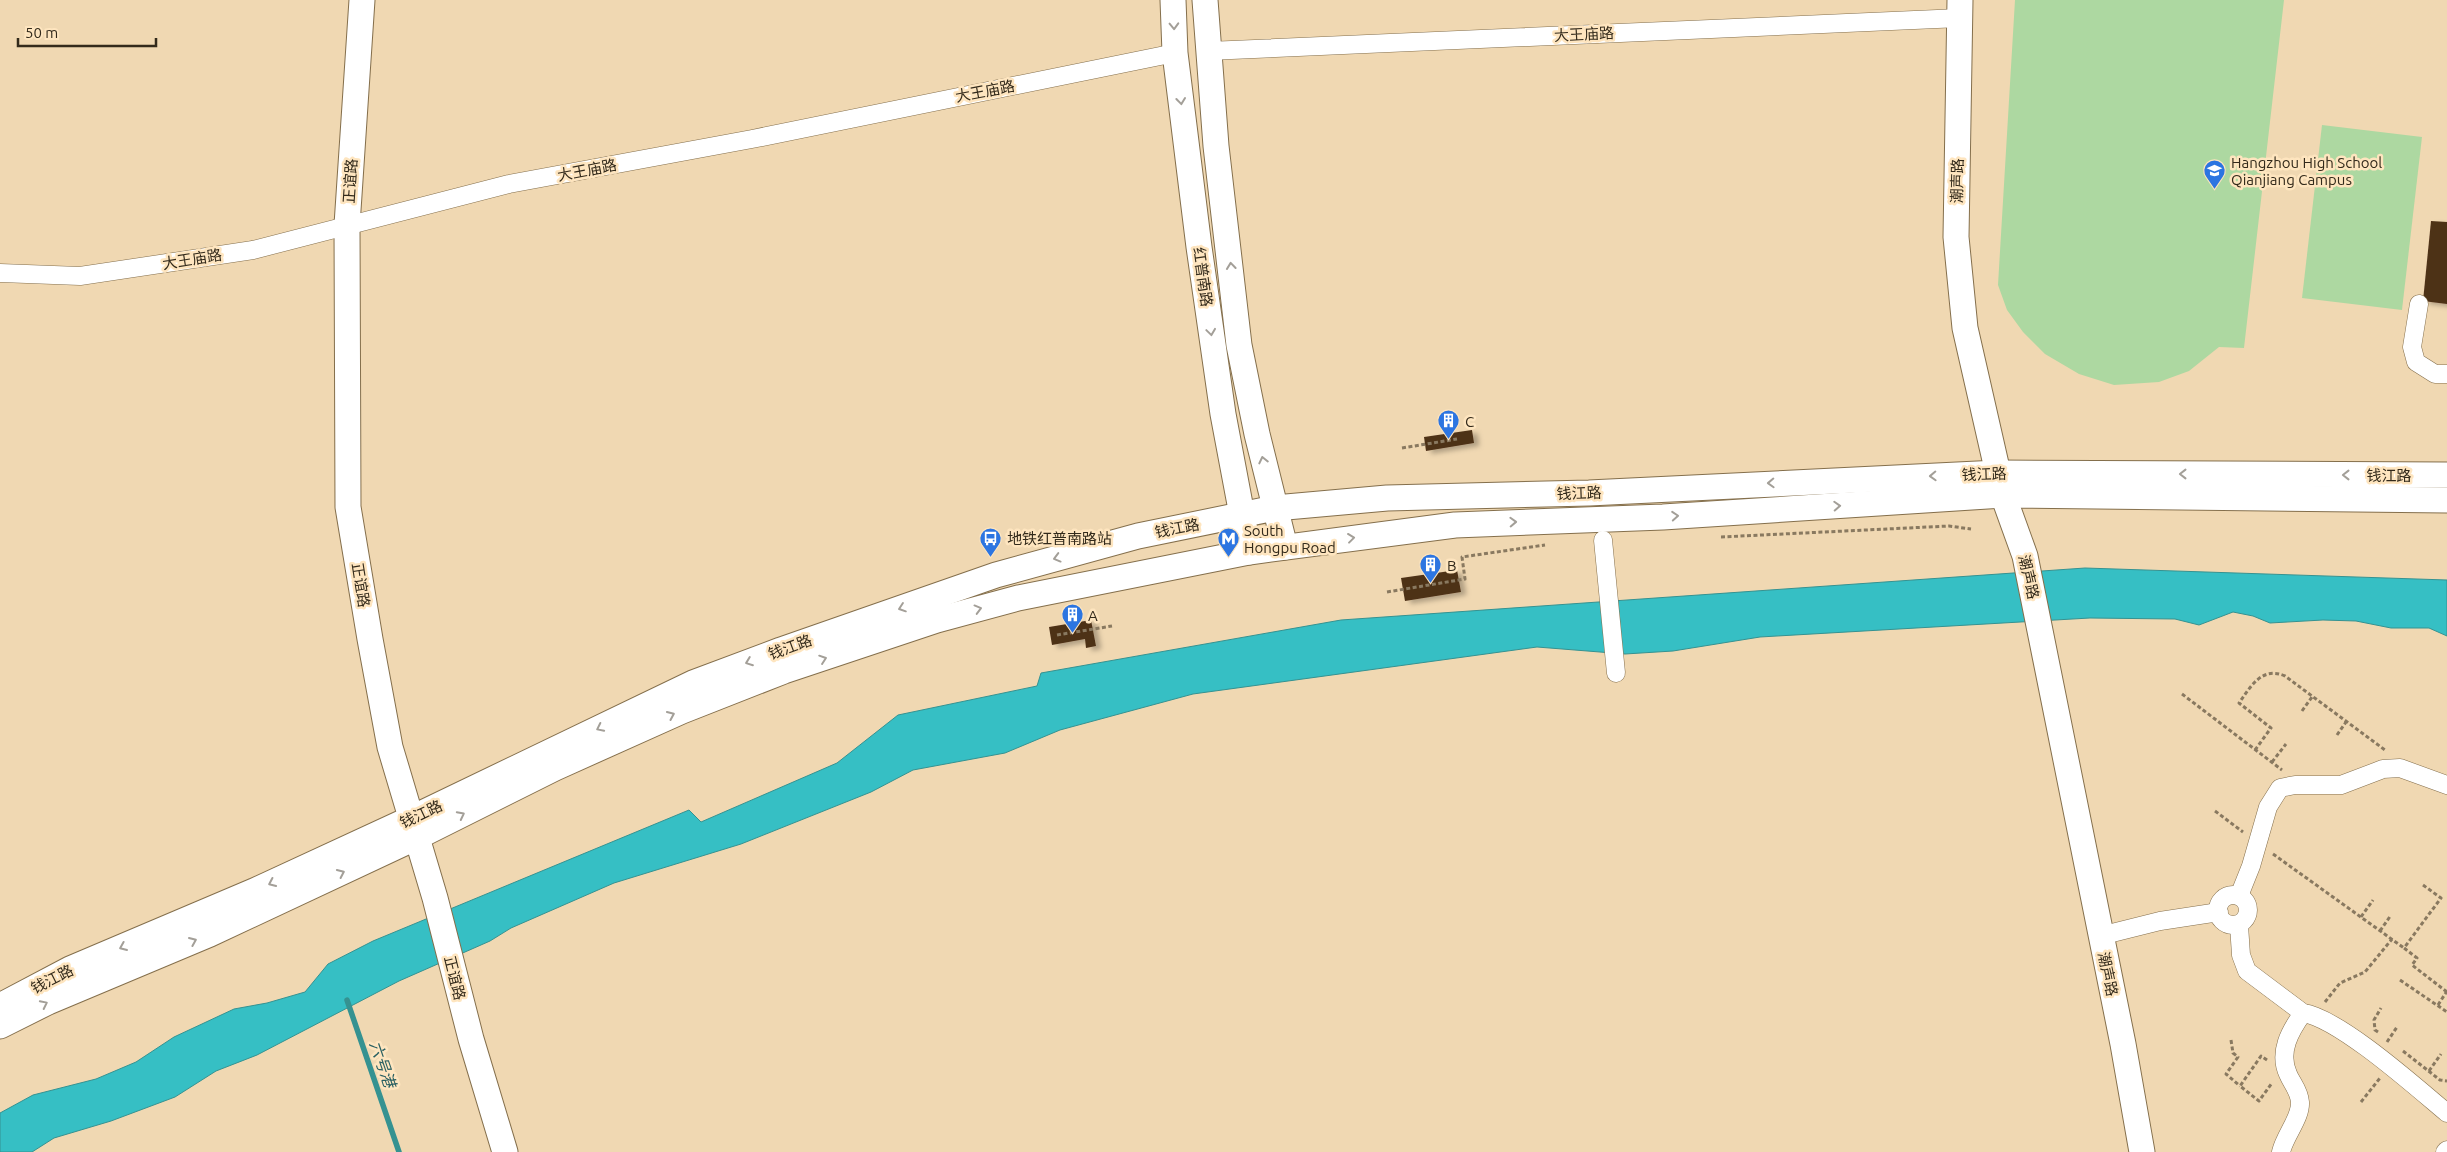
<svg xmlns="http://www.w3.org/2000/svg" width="2447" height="1152" font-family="Ubuntu,'Noto Sans SC',sans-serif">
  <defs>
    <filter id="shadow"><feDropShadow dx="5.5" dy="3" stdDeviation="2.5" flood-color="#0004"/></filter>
  </defs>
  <rect width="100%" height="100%" fill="#f0d8b2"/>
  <g fill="#add8a1">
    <polygon points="2015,0 2284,0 2244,348 2219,347 2189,371 2159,382 2114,385 2079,374 2045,354 2023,332 2007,310 1998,285"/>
    <polygon points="2322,125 2422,137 2402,310 2302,298"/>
  </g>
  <polygon fill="#36bfc4" stroke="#359291" points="2085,568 2447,580 2447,636 2429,628 2391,628 2356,621 2323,620 2270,623 2253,616 2233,612 2199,625 2175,619 2090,618 1760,637 1673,651 1625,654 1537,647 1193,694 1060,730 1005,753 913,770 871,792 741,844 614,883 511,928 490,941 399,981 257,1055 216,1071 175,1097 111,1121 54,1138 32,1152 0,1152 0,1113 33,1095 96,1079 136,1062 174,1037 234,1009 267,1003 305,992 328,964 373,941 689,810 701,822 837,763 898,715 1037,686 1041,673 1341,620"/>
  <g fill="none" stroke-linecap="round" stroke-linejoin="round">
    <polyline stroke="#359291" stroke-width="5.5" points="347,1000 399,1152"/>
  </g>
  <g fill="#4e3119" filter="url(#shadow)">
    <polygon points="2431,221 2447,222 2447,304 2423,301"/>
    <polygon points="1472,430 1474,443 1426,451 1424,437"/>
    <polygon points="1457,570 1461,592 1405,601 1401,578"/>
    <polygon points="1091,620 1096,646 1086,648 1085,639 1052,645 1049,627"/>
  </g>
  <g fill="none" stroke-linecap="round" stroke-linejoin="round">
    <defs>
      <g id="street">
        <polyline points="1208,51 1960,18"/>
        <polyline points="0,273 80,276 253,250 509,184 752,139 1175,53"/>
        <polyline points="2419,304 2412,347 2416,362 2435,374 2447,374"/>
        <polyline points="1603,540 1616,673"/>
        <circle cx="2233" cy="910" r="15"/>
        <polyline points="2239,896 2251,866 2268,807 2280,788 2295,785 2341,785 2383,769 2400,768 2447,785"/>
        <path d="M2239 925 2241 955 2247 971 2303 1013C2339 1018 2417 1088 2447 1113"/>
        <polyline points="2100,936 2160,921 2219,912"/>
        <path d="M2281 1152C2285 1135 2301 1118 2300 1102 2299 1090 2292 1084 2288 1074 2278 1052 2290 1031 2303 1013"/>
        <polyline points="2445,1152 2447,1150"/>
      </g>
      <g id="secondary">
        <polyline points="362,0 347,225 348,507 370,639 390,747 435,898 471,1039 505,1152"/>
        <polyline points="1173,0 1175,53 1199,247 1223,414 1249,552"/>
        <polyline points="1205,0 1216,146 1239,345 1257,434 1285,547"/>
        <polyline points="1960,0 1956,237 1965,328 2003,495 2025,556 2123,1044 2142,1152"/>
        <polyline points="0,1006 70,969 254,891 412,818 693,683 781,650 996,575 1138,536 1275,508 1387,498 1589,493 1998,473 2447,475"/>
        <polyline points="0,1026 48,1002 210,934 417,837 555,768 682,711 784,671 937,620 1018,598 1249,552 1455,525 1663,517 2003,495 2447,500"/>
      </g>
    </defs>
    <use href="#street" stroke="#846f4c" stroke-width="19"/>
    <use href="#secondary" stroke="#846f4c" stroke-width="27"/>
    <g stroke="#897960" stroke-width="3" stroke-dasharray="4 2.5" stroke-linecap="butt">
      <polyline points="1402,448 1457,439"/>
      <polyline points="1721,537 1949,526 1971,529"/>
      <polyline points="1387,592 1465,579 1462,557 1545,545"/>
      <polyline points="1057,635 1112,626"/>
      <polyline points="2182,694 2282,770"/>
      <polyline points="2302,711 2312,697"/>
      <polyline points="2337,735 2346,722"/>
      <path d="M2255 750 2271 728 2239 703C2251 686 2262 666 2285 676L2385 750"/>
      <polyline points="2272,762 2286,744"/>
      <polyline points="2215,811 2243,832"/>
      <polyline points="2273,854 2404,948"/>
      <polyline points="2423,885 2441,898 2404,948 2417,958 2412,965 2447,992"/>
      <polyline points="2361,917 2373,900"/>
      <polyline points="2380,931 2391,915"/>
      <polyline points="2400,980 2447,1012"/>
      <polyline points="2325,1002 2340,983 2365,972 2392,939"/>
      <polyline points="2438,1005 2447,991"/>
      <polyline points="2378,1032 2375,1030 2374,1020 2381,1008"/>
      <polyline points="2231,1040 2233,1053 2238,1057 2226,1074 2240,1086"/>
      <polyline points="2387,1042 2397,1027"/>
      <polyline points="2403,1051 2440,1080 2447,1081"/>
      <polyline points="2267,1060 2261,1056 2240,1086 2259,1101 2272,1083"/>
      <polyline points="2429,1071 2441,1054"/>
      <polyline points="2361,1102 2380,1078"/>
    </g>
    <use href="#street" stroke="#fff" stroke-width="18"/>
    <use href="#secondary" stroke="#fff" stroke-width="25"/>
  </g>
  <defs><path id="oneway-chevron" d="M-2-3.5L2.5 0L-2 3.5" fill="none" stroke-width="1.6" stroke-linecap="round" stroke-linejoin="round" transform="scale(1.25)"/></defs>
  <g stroke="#a39f98">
    <use href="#oneway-chevron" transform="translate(1174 26) rotate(88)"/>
    <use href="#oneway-chevron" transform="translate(1181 101) rotate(83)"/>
    <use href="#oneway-chevron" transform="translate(1231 266) rotate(-96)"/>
    <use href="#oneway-chevron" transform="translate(1211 332) rotate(82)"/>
    <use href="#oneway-chevron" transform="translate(1263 460) rotate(-103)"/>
    <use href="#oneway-chevron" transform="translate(2183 474) rotate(-180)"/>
    <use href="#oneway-chevron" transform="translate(2346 475) rotate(-180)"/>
    <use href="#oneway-chevron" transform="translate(1933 476) rotate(178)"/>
    <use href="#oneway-chevron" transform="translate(1771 483) rotate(178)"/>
    <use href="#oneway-chevron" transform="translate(1837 506) rotate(-3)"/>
    <use href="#oneway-chevron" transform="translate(1675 516) rotate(-4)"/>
    <use href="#oneway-chevron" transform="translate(1513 522) rotate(-2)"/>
    <use href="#oneway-chevron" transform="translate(1351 538) rotate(-7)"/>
    <use href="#oneway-chevron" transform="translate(1057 558) rotate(165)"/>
    <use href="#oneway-chevron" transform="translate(902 608) rotate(161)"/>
    <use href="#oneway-chevron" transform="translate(978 609) rotate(-15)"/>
    <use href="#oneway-chevron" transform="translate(823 659) rotate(-19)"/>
    <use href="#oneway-chevron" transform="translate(749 662) rotate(159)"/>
    <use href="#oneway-chevron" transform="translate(671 715) rotate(-24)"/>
    <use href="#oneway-chevron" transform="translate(600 728) rotate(154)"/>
    <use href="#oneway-chevron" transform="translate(461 815) rotate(-27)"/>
    <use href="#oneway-chevron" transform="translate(341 873) rotate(-25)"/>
    <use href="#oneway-chevron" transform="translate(272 883) rotate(155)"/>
    <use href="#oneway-chevron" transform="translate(193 941) rotate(-23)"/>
    <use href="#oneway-chevron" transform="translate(123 947) rotate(157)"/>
    <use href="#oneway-chevron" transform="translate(44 1004) rotate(-26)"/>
  </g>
  <defs>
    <symbol id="school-pin" viewBox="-11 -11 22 30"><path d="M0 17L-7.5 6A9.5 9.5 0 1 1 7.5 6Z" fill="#2c75e1" stroke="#fee5bf"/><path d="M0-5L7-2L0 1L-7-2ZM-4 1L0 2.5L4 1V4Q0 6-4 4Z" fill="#fff"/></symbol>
    <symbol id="building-pin" viewBox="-11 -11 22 30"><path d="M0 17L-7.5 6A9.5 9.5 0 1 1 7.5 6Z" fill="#2c75e1" stroke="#fee5bf"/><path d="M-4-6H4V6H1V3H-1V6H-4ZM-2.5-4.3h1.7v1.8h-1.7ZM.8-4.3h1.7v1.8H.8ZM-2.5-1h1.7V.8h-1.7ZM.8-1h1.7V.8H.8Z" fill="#fff"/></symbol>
    <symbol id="bus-pin" viewBox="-11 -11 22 30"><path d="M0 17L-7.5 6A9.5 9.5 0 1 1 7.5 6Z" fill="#2c75e1" stroke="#fee5bf"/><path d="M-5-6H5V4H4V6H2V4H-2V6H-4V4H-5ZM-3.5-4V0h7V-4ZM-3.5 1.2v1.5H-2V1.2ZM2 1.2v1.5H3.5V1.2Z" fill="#fff"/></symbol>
    <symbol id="metro-pin" viewBox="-11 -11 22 30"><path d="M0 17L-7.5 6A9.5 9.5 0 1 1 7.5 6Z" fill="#2c75e1" stroke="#fee5bf"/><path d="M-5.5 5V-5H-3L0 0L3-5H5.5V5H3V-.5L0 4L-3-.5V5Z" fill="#fff"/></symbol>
  </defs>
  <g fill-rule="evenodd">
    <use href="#school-pin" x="2202" y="158" width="25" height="34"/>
    <use href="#building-pin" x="1436" y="408" width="25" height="34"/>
    <use href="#bus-pin" x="978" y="526" width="25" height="34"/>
    <use href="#metro-pin" x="1216" y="526" width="25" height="34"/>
    <use href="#building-pin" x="1418" y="552" width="25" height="34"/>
    <use href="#building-pin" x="1060" y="602" width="25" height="34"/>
  </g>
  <g text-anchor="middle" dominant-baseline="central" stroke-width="5" stroke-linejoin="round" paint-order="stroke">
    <g font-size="15" fill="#332a1b" stroke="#fee5bf">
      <text transform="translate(1584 34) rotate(-3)">大王庙路</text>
      <text transform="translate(985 91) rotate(-11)">大王庙路</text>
      <text transform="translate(587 170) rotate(-11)">大王庙路</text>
      <text transform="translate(350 181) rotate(-86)">正谊路</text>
      <text transform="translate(1957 181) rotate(-89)">潮声路</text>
      <text transform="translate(192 259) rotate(-9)">大王庙路</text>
      <text transform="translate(1203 277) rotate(82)">红普南路</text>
      <text transform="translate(1984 474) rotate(-2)">钱江路</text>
      <text x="2389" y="475">钱江路</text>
      <text transform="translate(1579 493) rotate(-2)">钱江路</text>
      <text transform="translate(1177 528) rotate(-11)">钱江路</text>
      <text transform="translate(2029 577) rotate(77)">潮声路</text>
      <text transform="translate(361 585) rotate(81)">正谊路</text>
      <text transform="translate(790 647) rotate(-20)">钱江路</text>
      <text transform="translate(421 814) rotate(-25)">钱江路</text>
      <text transform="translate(2108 974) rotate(78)">潮声路</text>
      <text transform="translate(455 978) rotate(76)">正谊路</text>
      <text transform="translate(52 979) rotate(-27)">钱江路</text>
    </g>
    <g font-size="15" fill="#332a1b" stroke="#fee5bf" text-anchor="start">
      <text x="2231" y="162">Hangzhou High School<tspan x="2231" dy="17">Qianjiang Campus</tspan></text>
      <text x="1465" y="421">C</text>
      <text x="1244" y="530">South<tspan x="1244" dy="17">Hongpu Road</tspan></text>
      <text x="1007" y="538">地铁红普南路站</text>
      <text x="1447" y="565">B</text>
      <text x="1088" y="615">A</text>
    </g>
    <g font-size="16" font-style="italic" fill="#2a6062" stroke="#fee5bf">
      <text transform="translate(383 1064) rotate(71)">六号港</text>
    </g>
  </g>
  <path d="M18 38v8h138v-8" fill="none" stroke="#332a1b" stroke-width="2.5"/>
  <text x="25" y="38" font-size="15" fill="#332a1b" stroke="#fee5bf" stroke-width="4" paint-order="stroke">50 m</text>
</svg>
